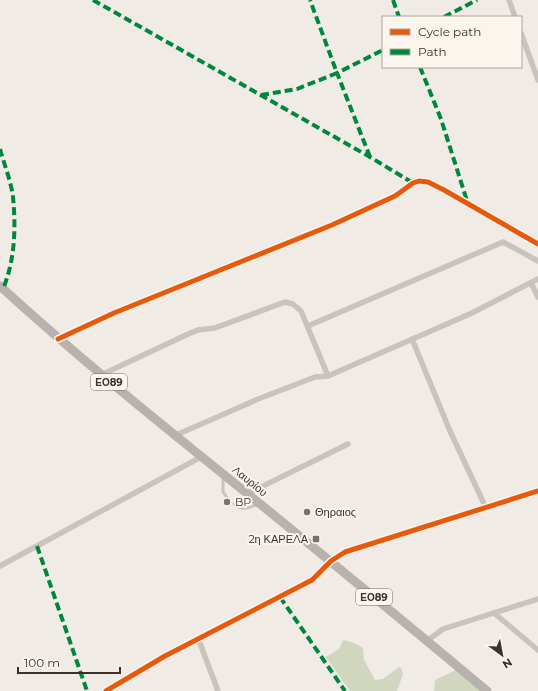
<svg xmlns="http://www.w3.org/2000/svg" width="538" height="691" font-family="Montserrat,sans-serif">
  <rect width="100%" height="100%" fill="#f0ebe5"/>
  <g fill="#d1d6bf">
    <polygon points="343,640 354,643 363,648 364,660 375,680 383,679 399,667 401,668 403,674 397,691 350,691 326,657 339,649"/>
    <polygon points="456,670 483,691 434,691 435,680"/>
  </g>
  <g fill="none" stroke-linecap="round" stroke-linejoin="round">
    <g stroke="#c9c3be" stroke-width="3">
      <polyline points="223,476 223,492 228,499"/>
      <path d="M234 504C242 511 250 508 258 504"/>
    </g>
    <g stroke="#c9c3be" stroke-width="5.5">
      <polyline points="509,0 515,17"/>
      <polyline points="521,33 538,80"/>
      <polyline points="531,283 538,297"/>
      <polyline points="308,326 503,242 538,261"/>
      <polyline points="58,339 114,313 332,225 395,196 413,183 419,181 428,182 444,190 538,244"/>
      <polyline points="412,339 450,431 486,508"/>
      <polyline points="101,375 186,335 198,330 215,328 285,302 293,304 301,311 328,376"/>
      <polyline points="174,436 258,399 315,377 328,376 472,313 538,279"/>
      <polyline points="247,494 348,444"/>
      <polyline points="0,566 201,457"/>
      <polyline points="494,613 538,650"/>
      <polyline points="198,638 218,691"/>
      <polyline points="427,641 443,629 538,599"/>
      <polyline points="106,691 165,656 312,580 331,561 345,552 538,491"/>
    </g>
    <path stroke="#b8b1ad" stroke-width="9" d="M0 286C83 362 171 432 259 503 335 565 412 628 487 691"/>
    <g stroke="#00873e" stroke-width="4" stroke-dasharray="8 4" stroke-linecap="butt">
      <polyline points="93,0 370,157 413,183"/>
      <polyline points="393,0 399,17"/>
      <polyline points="444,17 477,0"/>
      <polyline points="420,67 441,119 468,204"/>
      <polyline points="261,95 297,89 337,73 310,0"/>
      <path d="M0 149C4 164 11 181 13 197 16 228 15 260 3 289"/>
      <polyline points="370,157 337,73 383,50"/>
      <polyline points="37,546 87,691"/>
      <polyline points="280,597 345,691"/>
    </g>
    <defs>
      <g id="cycleway">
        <polyline points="58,339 114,313 332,225 395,196 413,183 419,181 428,182 444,190 538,244"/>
        <polyline points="106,691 165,656 312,580 331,561 345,552 538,491"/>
      </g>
    </defs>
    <use href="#cycleway" stroke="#fbf5ee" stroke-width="8"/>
    <use href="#cycleway" stroke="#e8590c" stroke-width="5"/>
  </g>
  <g fill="#7a716c" stroke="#fbf5ee" stroke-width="1.5">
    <circle cx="227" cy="502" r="4"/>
    <circle cx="307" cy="512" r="4"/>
    <rect x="312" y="535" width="8" height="8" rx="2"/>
  </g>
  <g text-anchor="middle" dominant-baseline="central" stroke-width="4" stroke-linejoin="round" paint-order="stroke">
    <g fill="#fbf5ee" stroke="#756b66" stroke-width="1">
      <rect x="91" y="374" width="36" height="16" rx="3"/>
      <rect x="356" y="589" width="36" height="16" rx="3"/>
    </g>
    <g font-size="10" font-weight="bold" fill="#3b302b">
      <text x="109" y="382">ΕΟ89</text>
      <text x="374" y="597">ΕΟ89</text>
    </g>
    <g font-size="11" fill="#3b302b" stroke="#fbf5ee">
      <text transform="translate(250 481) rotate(39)">Λαυρίου</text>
    </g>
    <g font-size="11" fill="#3b302b" stroke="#fbf5ee" text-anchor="start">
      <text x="235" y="502">BP</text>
      <text x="315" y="512">Θηραιος</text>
      <text x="308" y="539" text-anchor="end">2η ΚΑΡΕΛΑ</text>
    </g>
  </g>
  <rect x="382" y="16" width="140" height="52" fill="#fbf5ee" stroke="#aea6a0"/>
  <rect x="390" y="29" width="20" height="6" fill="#e8590c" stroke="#aea6a0"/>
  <text x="418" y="36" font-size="12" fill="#3b302b">Cycle path</text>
  <rect x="390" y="49" width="20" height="6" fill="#00873e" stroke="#aea6a0"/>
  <text x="418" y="56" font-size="12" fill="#3b302b">Path</text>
  <g transform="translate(502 655) rotate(148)" stroke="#fbf5ee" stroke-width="3" paint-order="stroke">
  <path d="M0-3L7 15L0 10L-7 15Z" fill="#3b302b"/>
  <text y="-6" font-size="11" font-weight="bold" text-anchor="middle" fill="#3b302b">N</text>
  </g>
  <path d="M18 667v6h102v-6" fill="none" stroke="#3b302b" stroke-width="2"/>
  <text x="24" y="667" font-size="12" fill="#3b302b" stroke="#fbf5ee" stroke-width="3" paint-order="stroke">100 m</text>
</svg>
